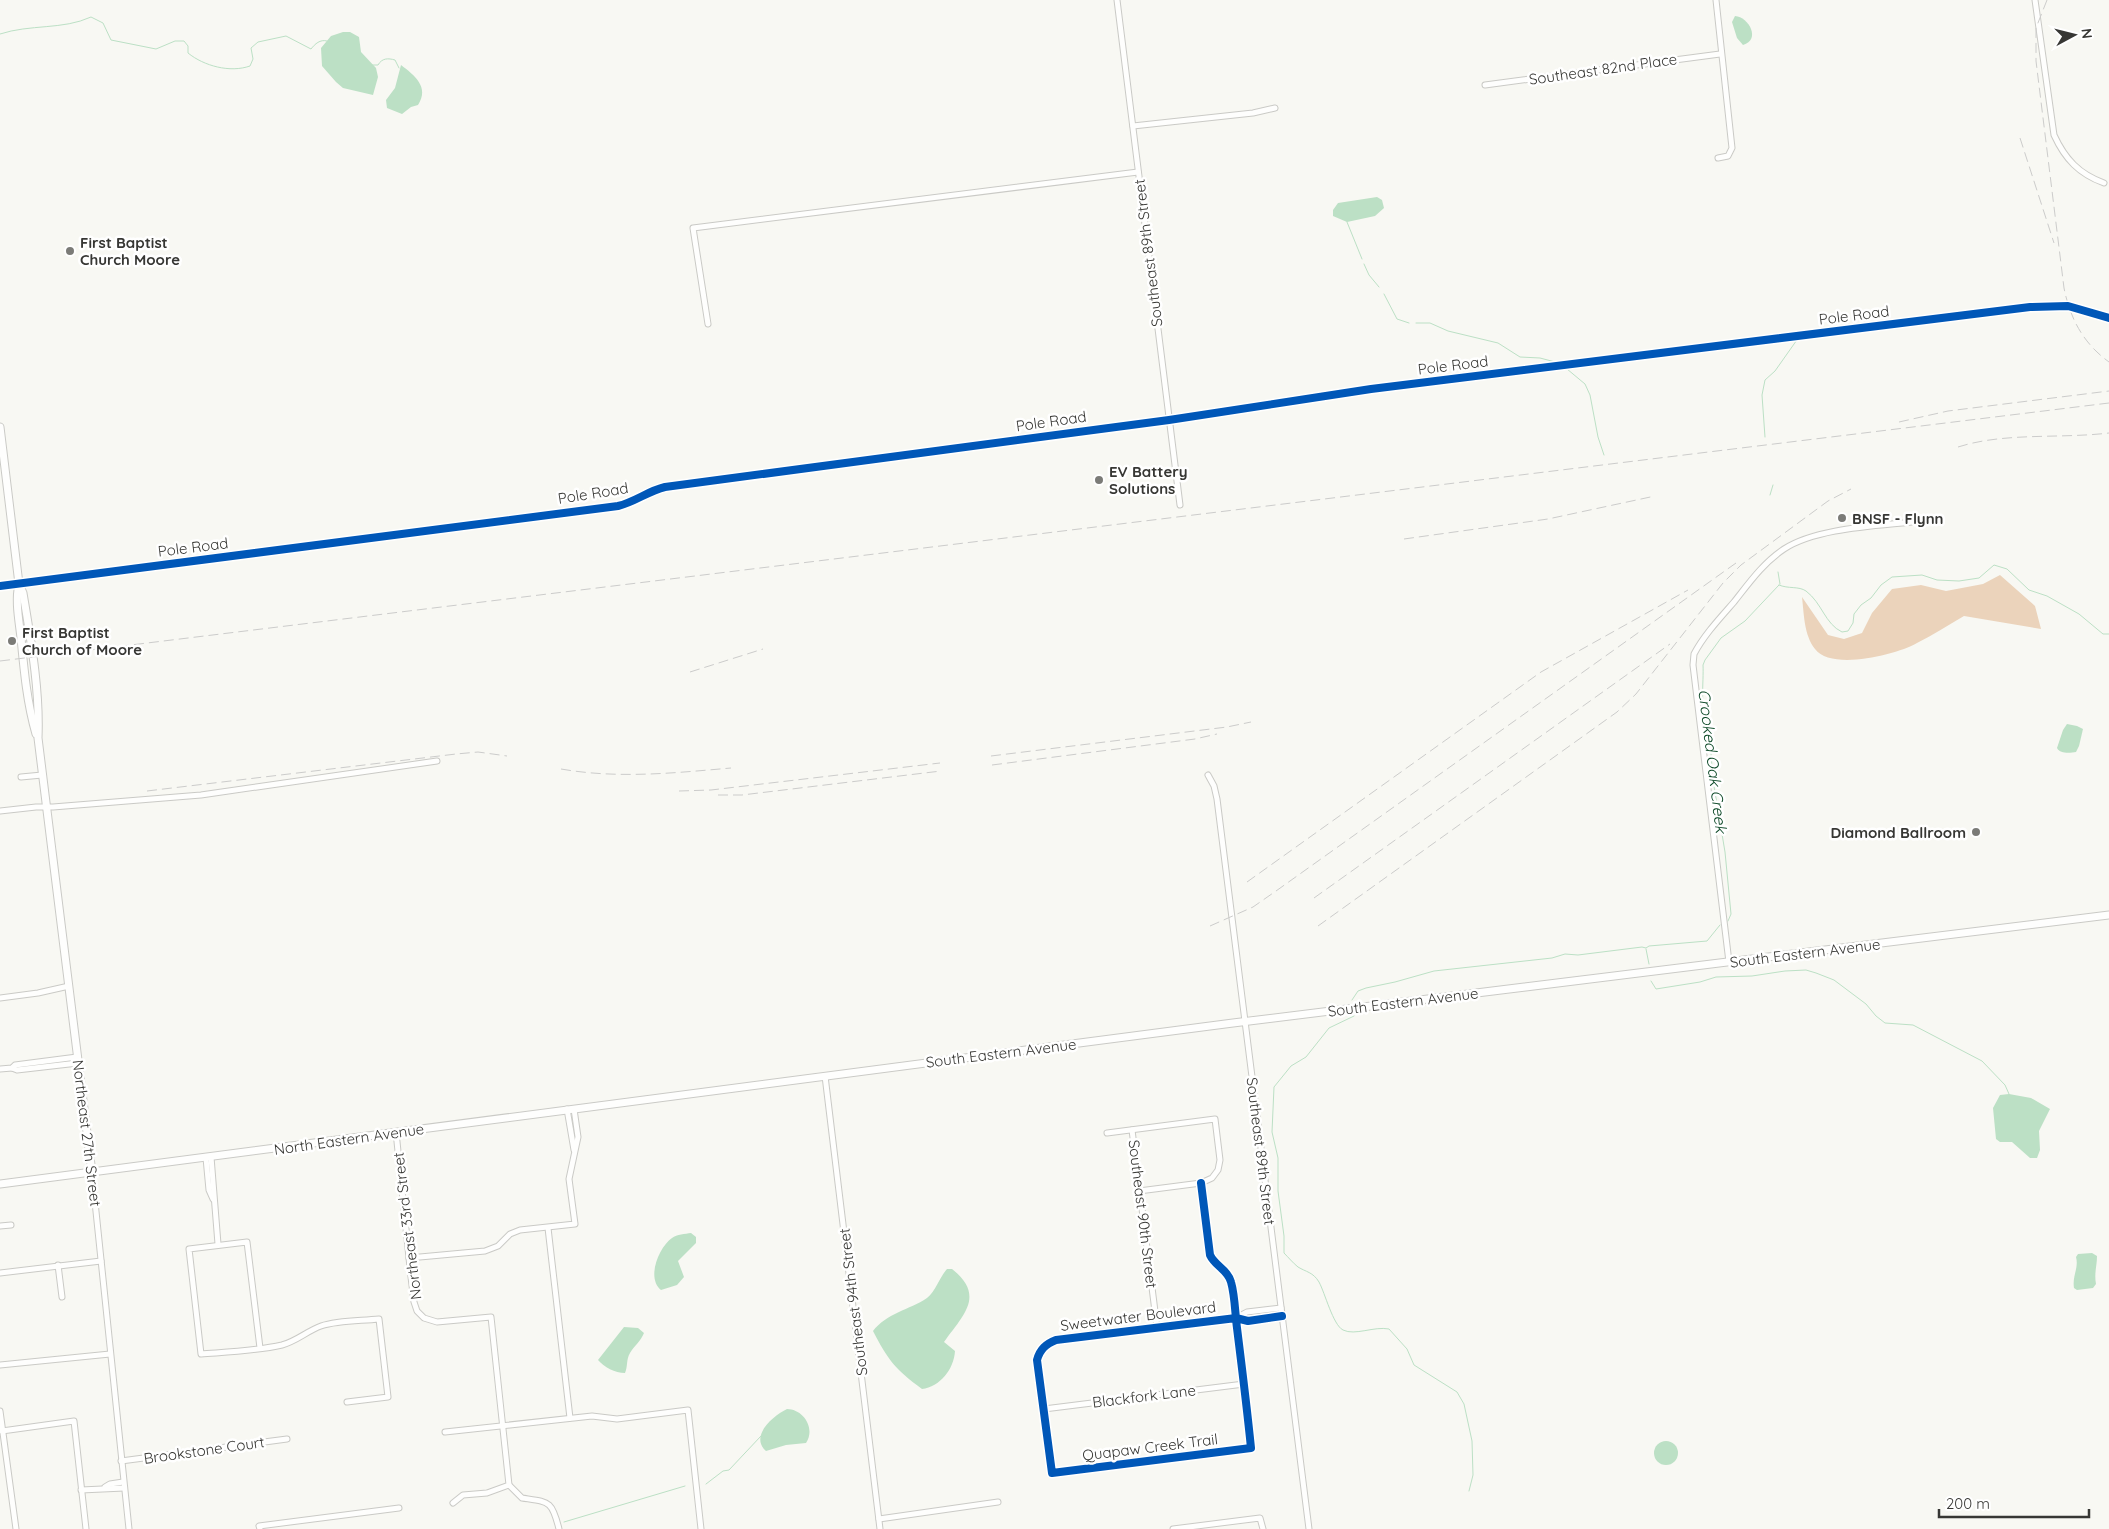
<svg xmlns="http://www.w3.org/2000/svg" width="2109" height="1529" font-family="Quicksand,sans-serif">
  <rect width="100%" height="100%" fill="#f8f8f3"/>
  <path fill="#ebd3bb" d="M2000 575 2035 606 2041 629 1964 616C1948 625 1933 635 1917 643 1896 655 1831 671 1815 649 1804 635 1804 614 1802 597L1828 635 1844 639 1862 633 1872 613 1892 589 1921 585 1946 591 1983 584Z"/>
  <g fill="#bce0c5">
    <path d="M1735 16C1749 17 1761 40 1743 45L1737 38 1732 22Z"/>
    <polygon points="343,32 350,32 359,37 361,52 376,68 378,77 373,95 343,88 336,82 322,66 321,48 331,36"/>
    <path d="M401 65C414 75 430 87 418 105L411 107 402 114 387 108 386 100 395 88Z"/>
    <polygon points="1377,197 1382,200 1384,208 1375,216 1347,222 1333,216 1333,210 1338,203"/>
    <path d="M2067 724 2077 726 2083 729 2079 746 2076 752C2070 753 2060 754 2057 748L2063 730Z"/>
    <polygon points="2009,1094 2031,1098 2050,1109 2039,1131 2040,1150 2037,1158 2030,1158 2012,1142 2000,1142 1996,1139 1993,1108 2000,1095"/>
    <path d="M691 1233 696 1237V1243L678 1261 684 1277 677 1285 661 1290C646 1278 659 1247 672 1238 677 1234 685 1234 691 1233Z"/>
    <path d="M2092 1253 2097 1256C2097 1266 2094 1273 2096 1284L2093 1288 2077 1290 2074 1288C2072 1276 2079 1268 2076 1257L2078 1254Z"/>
    <path d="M947 1269H952C986 1296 963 1315 944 1342L955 1351C954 1369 940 1387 922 1389 895 1369 888 1360 873 1331 887 1313 909 1310 927 1298 936 1291 939 1278 947 1269Z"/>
    <path d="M624 1327 638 1328 644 1333C641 1341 634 1346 630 1353 626 1360 628 1366 625 1373 615 1373 604 1367 598 1360Z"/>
    <path d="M787 1409C803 1409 816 1428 806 1443L786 1445 766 1451C749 1436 774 1415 787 1409Z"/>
    <circle cx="1666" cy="1453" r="12"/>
  </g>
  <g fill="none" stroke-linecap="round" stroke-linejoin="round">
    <g stroke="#bce0c5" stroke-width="1">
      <path d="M0 34C30 24 63 30 91 17L103 23 111 40 156 49 175 41H184L188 46V53C204 66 230 73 250 66L253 59 251 48 258 42 286 36 311 49C315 44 320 39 327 41"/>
      <path d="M372 65H378C382 58 388 58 395 60L399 68"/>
      <polyline points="1347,222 1362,259"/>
      <polyline points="1364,264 1369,275 1379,287"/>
      <polyline points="1384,294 1397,319 1409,323"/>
      <polyline points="1416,323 1430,323 1448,331 1498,343 1520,357 1540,358 1559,363"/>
      <polyline points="1567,369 1585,384 1590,395 1598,437 1604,455"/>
      <polyline points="1765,437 1762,395 1765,380 1775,371 1799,337"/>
      <polyline points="1770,495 1773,485"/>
      <polyline points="1778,572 1780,584"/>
      <path d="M1779 585C1788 589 1799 586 1806 591 1822 603 1825 624 1842 632L1848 631 1853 623 1854 614 1861 605 1871 598 1881 585 1892 577 1922 575 1937 580 1959 581 1979 578 1994 565 2007 569 2029 590 2047 596 2079 614 2103 634H2109"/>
      <path d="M1728 921 1731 914 1725 852 1713 780 1709 727C1699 715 1704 681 1703 665L1705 660 1721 638 1745 621 1779 585"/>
      <polyline points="1646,949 1649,964"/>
      <polyline points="1651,981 1656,989 1700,982 1716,977 1752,976 1785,971 1806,970 1816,973 1834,980 1866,1004 1876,1016 1885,1023 1913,1025 1982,1061 2005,1085 2009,1094"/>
      <polyline points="1352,1000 1358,991 1366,988 1395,982 1434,971 1552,958 1565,954 1578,955 1642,947 1646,948 1649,946 1707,941 1720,925"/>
      <path d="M1354 1016 1329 1028 1306 1057 1291 1066 1274 1087 1272 1132 1278 1158V1191L1284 1236V1253C1288 1257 1293 1263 1298 1267 1306 1272 1313 1272 1319 1282 1325 1293 1333 1325 1343 1330 1355 1336 1374 1326 1389 1329L1407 1349 1414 1365 1457 1392 1464 1404 1472 1441 1473 1475 1469 1491"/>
      <polyline points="706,1484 723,1471 729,1470 761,1436"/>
      <polyline points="564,1522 685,1486"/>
    </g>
    <defs>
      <g id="minor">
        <polyline points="1117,0 1180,505"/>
        <polyline points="1716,0 1732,148 1728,156 1718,158"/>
        <path d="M2035 0 2054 135C2065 159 2079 174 2104 183"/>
        <polyline points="1485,85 1720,54"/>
        <polyline points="1133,126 1253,113 1275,108"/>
        <polyline points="708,324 693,228 1138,172"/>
        <path d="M0 586 618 506C635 502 648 491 665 487L1169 420 1371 389 2030 307 2068 306 2109 318"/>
        <polyline points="1208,775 1214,786 1217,799 1309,1529"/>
        <polyline points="21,777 42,775"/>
        <polyline points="0,811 36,807 53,807 201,795 437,761"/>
        <path d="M1729 962 1693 665 1694 654C1704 635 1720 618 1734 602 1749 583 1763 563 1784 549 1818 527 1881 526 1921 521"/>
        <polyline points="0,998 38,993 69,986"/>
        <polyline points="12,1068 17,1070 78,1063"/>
        <polyline points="0,1069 12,1068 15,1065 77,1057"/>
        <polyline points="825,1076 880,1529"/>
        <polyline points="567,1109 574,1150"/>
        <polyline points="1132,1130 1157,1327"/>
        <polyline points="396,1132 411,1277 414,1302 417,1311 424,1318 437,1322 491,1317 509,1485 487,1493 463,1495 453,1503"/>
        <polyline points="1107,1133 1215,1119 1220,1160 1218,1170 1212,1178 1201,1183 1139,1191"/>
        <polyline points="211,1157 218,1244"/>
        <polyline points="206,1158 209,1190 213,1199"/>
        <polyline points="92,1173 129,1529"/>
        <path d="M1201 1183 1210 1255C1215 1266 1228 1270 1231 1282 1235 1296 1235 1313 1237 1328 1242 1368 1247 1408 1251 1448L1052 1473 1037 1360C1040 1349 1046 1344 1056 1340L1236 1318 1248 1321 1282 1316"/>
        <polyline points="0,1226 11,1225"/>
        <polyline points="548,1228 570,1418"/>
        <polyline points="409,1258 485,1251 498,1246 510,1234 520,1230 575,1224 569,1179 578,1137 574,1109"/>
        <polyline points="58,1265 62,1297"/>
        <polyline points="0,1273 101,1261"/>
        <polyline points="1236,1318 1247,1312 1281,1308"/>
        <path d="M260 1348 247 1242 189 1249 201 1354C227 1352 256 1351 282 1345 297 1341 307 1331 321 1326 339 1320 360 1321 379 1319L388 1397 347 1402"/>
        <polyline points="0,1365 110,1354"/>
        <polyline points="1044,1409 1244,1384"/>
        <polyline points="0,1411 16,1529"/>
        <polyline points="2,1431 74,1421 86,1529"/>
        <polyline points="445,1432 592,1416 617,1419 688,1410 701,1529"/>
        <polyline points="121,1461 287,1439"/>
        <path d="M509 1485 522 1498C549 1502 552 1500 559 1529"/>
        <polyline points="105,1487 110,1484 123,1482"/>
        <polyline points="81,1490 124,1488"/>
        <polyline points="879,1519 998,1502"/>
        <polyline points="260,1529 259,1526 399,1508"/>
        <polyline points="1173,1529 1260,1518 1263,1529"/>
      </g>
      <g id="major">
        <path d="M0 427 19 584 23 593C31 641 40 690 38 738L92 1173"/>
        <path d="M19 584C15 601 19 620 21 638 24 670 27 703 36 734"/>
        <polyline points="0,1184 1233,1023 2109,915"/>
      </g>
    </defs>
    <use href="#minor" stroke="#cacac6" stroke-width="7"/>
    <use href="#major" stroke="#cacac6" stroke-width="9"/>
    <use href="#minor" stroke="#fefefd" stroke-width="5"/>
    <use href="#major" stroke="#fefefd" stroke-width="7"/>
    <g stroke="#cccccb" stroke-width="1" stroke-dasharray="10 5" stroke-linecap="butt">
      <path d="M2047 0 2036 28V61L2064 288C2070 319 2084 344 2109 362"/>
      <polyline points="2020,138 2054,243"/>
      <polyline points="1899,422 1948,411 2109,391"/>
      <path d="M1958 447C2005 432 2059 439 2109 433"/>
      <polyline points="1404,539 1548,519 1655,496"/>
      <polyline points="0,661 2109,403"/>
      <polyline points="690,672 763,649"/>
      <polyline points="991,756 1227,727 1251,722"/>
      <polyline points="992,765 1195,739 1217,734"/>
      <path d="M561 769C618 779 674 773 731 768"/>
      <polyline points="147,791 456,754 478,752 507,756"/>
      <polyline points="679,791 711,790 940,763"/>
      <polyline points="718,795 742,795 941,771"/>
      <polyline points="1247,882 1541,672 1688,590"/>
      <polyline points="1314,898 1670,644"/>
      <polyline points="1210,926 1253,907 1276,891 1736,563"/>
      <polyline points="1318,926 1617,712 1636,694 1723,583 1741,565 1828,501 1851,489"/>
    </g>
    <defs>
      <g id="cycleway">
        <path d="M0 586 618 506C635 502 648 491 665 487L1169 420 1371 389 2030 307 2068 306 2109 318"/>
        <path d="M1201 1183 1210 1255C1215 1266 1228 1270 1231 1282 1235 1296 1235 1313 1237 1328 1242 1368 1247 1408 1251 1448L1052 1473 1037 1360C1040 1349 1046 1344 1056 1340L1236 1318 1248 1321 1282 1316"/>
      </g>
    </defs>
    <use href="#cycleway" stroke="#fff" stroke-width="11"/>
    <use href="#cycleway" stroke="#0057b8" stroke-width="8"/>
  </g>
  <g fill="#7b7b77" stroke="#fff" stroke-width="2">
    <circle cx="70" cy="251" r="5"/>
    <circle cx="1099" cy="480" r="5"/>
    <circle cx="1842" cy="518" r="5"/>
    <circle cx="12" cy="641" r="5"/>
    <circle cx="1976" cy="832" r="5"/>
  </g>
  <g text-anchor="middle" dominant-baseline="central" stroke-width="5" stroke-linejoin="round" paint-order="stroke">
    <g font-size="15" fill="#373734" stroke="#fff">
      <text transform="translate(1603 69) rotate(-8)">Southeast 82nd Place</text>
      <text transform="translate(1148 253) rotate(-97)">Southeast 89th Street</text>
      <text transform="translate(1854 315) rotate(-7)">Pole Road</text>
      <text transform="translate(1453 365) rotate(-7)">Pole Road</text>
      <text transform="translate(1051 421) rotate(-8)">Pole Road</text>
      <text transform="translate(593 493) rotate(-9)">Pole Road</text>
      <text transform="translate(193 547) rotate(-7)">Pole Road</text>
      <text transform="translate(1805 953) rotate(-7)">South Eastern Avenue</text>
      <text transform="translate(1403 1002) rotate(-7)">South Eastern Avenue</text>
      <text transform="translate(1001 1053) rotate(-7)">South Eastern Avenue</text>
      <text transform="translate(87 1133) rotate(83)">Northeast 27th Street</text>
      <text transform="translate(349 1139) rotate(-8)">North Eastern Avenue</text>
      <text transform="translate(1261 1151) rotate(83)">Southeast 89th Street</text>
      <text transform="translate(1143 1214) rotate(83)">Southeast 90th Street</text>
      <text transform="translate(407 1226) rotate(-97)">Northeast 33rd Street</text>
      <text transform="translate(853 1302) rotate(-97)">Southeast 94th Street</text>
      <text transform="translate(1138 1316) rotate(-7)">Sweetwater Boulevard</text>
      <text transform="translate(1144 1396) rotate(-7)">Blackfork Lane</text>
      <text transform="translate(1150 1447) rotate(-7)">Quapaw Creek Trail</text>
      <text transform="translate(204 1450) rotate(-8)">Brookstone Court</text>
    </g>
    <g font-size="15" font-weight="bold" fill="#373734" stroke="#fff" text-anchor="start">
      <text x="80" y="242">First Baptist<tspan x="80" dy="17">Church Moore</tspan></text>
      <text x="1109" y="471">EV Battery<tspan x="1109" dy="17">Solutions</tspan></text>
      <text x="1852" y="518">BNSF - Flynn</text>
      <text x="22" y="632">First Baptist<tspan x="22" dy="17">Church of Moore</tspan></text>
      <text x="1966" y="832" text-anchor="end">Diamond Ballroom</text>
    </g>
    <g font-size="16" font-style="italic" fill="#0b4826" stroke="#fff">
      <text transform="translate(1713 761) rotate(83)">Crooked Oak Creek</text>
    </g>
  </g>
  <g transform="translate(2074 35) rotate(83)" stroke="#ffffff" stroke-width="4" paint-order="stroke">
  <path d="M0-4L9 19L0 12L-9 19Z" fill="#373734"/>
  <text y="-8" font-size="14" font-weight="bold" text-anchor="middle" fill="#373734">N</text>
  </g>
  <path d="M1939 1509v8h150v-8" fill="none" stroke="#373734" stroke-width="2.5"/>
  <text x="1946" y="1509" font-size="15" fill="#373734" stroke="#ffffff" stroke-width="4" paint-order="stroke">200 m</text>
</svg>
